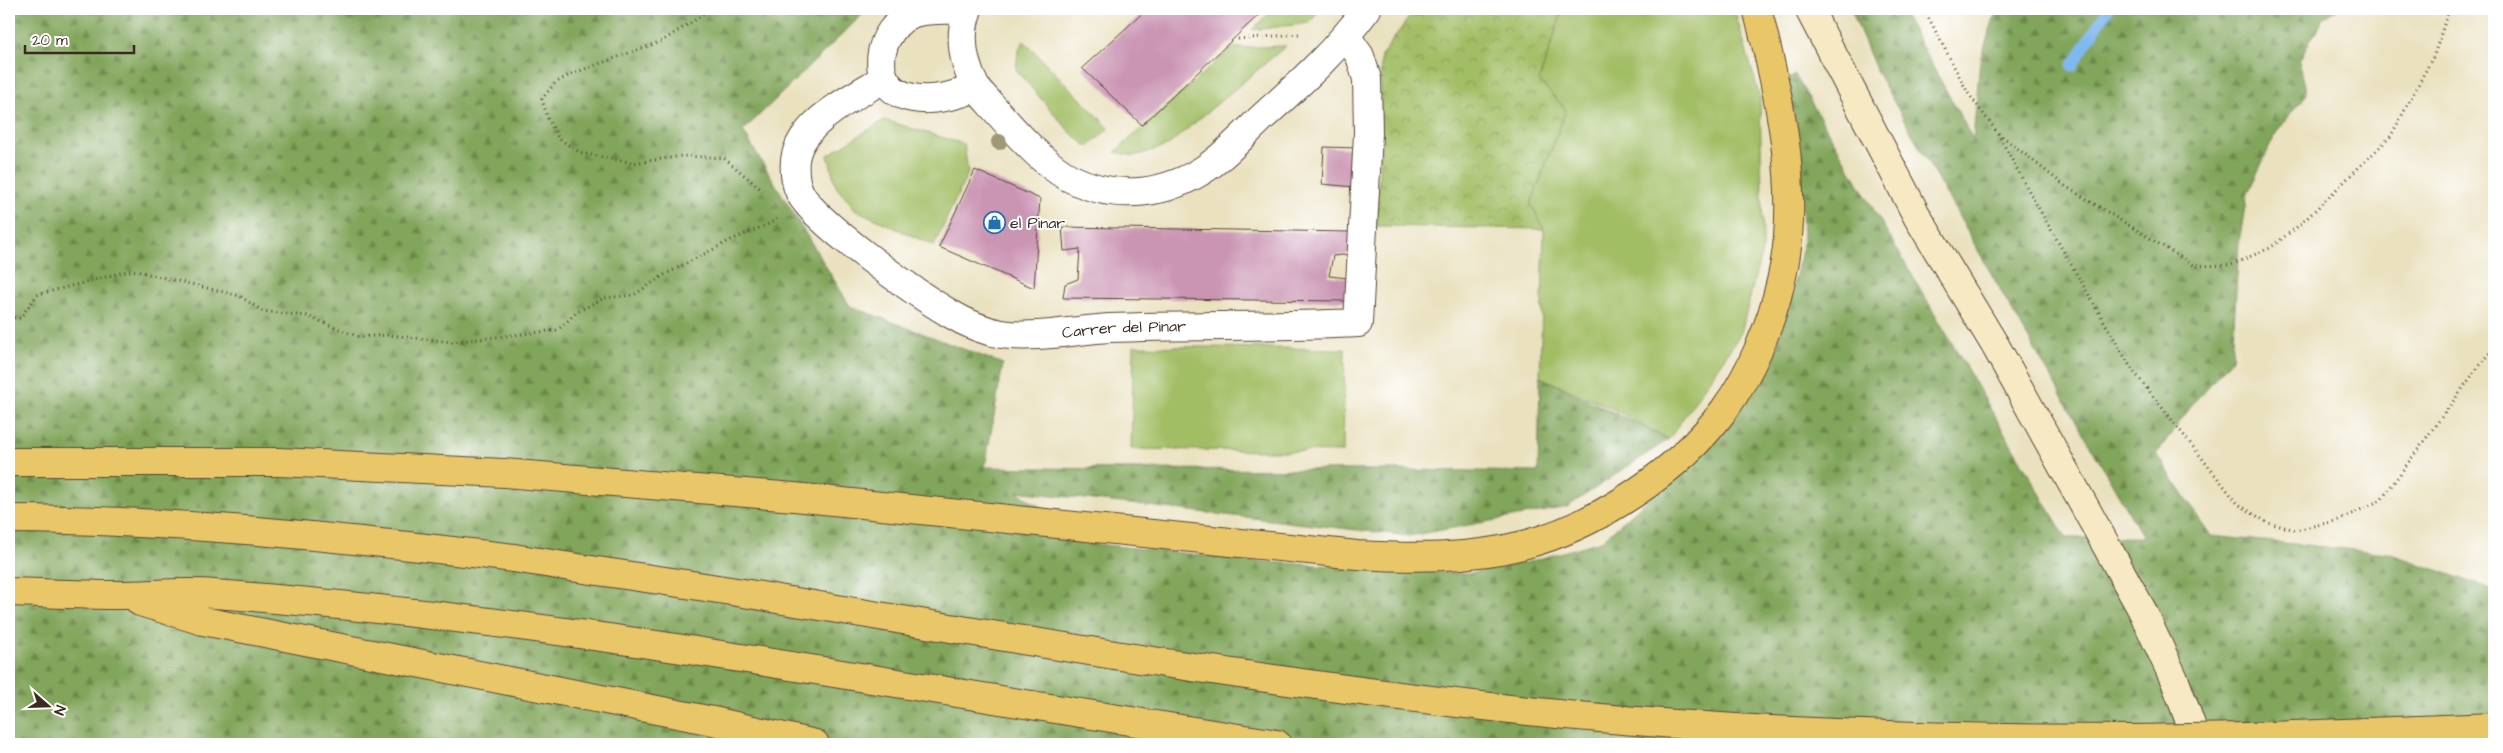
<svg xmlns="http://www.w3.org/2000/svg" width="2503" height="753" font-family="'Architects Daughter',sans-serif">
  <defs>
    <pattern id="forest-firs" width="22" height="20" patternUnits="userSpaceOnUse" patternTransform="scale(1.25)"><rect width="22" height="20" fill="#81a55a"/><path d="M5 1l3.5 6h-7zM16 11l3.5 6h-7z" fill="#6b874a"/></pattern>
    <pattern id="park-crowns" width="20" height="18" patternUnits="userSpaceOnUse" patternTransform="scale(1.25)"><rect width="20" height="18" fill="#a2be65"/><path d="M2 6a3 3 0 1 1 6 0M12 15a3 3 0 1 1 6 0" fill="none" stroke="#859b53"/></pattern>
  </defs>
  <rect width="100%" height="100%" fill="#fff"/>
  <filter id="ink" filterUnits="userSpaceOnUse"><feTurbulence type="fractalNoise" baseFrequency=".02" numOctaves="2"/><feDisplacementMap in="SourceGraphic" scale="10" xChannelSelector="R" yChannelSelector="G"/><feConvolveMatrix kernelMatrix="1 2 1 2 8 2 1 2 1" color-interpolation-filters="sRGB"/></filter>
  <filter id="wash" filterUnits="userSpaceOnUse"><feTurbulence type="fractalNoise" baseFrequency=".0096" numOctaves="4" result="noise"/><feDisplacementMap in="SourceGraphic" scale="20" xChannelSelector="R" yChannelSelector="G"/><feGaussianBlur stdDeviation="1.12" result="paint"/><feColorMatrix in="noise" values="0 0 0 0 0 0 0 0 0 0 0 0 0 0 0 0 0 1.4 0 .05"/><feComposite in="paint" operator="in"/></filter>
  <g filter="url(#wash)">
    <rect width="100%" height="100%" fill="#eae1bf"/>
    <g fill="#a2be65" stroke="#6e7442">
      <polygon points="1274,9 1320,9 1310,23 1252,30"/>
      <polygon points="1563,9 1734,9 1760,97 1763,246 1741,333 1669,439 1611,408 1540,377 1544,230 1531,204 1566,110 1539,80"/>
      <polygon points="1024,41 1109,128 1088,147 1071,133 1016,70 1018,52"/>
      <polygon points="1286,46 1167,146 1134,156 1115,152 1232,48"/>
      <polygon points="884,120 964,144 968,173 934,246 856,210 836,187 828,155"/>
      <polygon points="1134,346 1345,349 1343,452 1131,449"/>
    </g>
    <path fill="url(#forest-firs)" stroke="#5e683c" d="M9 9H868L743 131 850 306 1003 364 985 467C1169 471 1353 468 1538 472L1540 377 1669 439 1567 507 1409 536 1016 491 1096 544 1266 562 1466 574 1525 563 1601 541 1728 428 1778 343 1803 247 1801 149 1787 80 1795 75 2066 538 2143 537 2009 305 1877 72 1851 9H1901L1973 139 1980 60 1997 9H2337L2323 18 2299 61 2307 94 2277 131 2247 195 2239 242 2232 359 2193 404 2156 454 2211 536 2388 553 2494 590V744H9Z"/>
    <polygon fill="url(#park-crowns)" stroke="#6e7442" points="1415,9 1563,9 1539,80 1566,110 1531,204 1544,229 1376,226 1380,151 1381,56"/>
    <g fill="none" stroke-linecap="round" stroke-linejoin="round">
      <polyline stroke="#81b8f0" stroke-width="11" points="2072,66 2108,9"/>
    </g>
    <g id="blocks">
      <g fill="#ca94b3">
        <polygon points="1147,9 1265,9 1142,125 1082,68"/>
        <polygon points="1324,147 1357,148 1355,187 1322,184"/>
        <polygon points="975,170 1040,199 1034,288 939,247"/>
        <polygon points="1062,227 1349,232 1352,254 1333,256 1329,276 1348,278 1349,301 1063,298 1065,284 1078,279 1080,249 1064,251"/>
      </g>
    </g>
  </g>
  <g filter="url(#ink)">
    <use href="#blocks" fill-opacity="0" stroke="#554536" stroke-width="1"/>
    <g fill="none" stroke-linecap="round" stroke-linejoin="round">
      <defs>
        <g id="street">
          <path d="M968 9C958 36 963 63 976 88 1001 115 1040 164 1072 179 1117 201 1168 195 1209 166 1230 151 1248 130 1268 112 1306 78 1336 50 1367 9"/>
          <path d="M967 10C952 10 929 8 914 13 877 27 864 89 913 98 934 102 956 95 976 88"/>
          <path id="s1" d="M883 79C854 97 800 122 795 160 794 171 795 183 800 193 815 223 917 294 949 313 964 322 984 331 1002 334 1033 339 1077 330 1109 328 1192 325 1275 327 1358 323L1368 133 1367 79 1360 56 1346 36"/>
        </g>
        <polyline id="secondary" points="1809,9 1918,218 1995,345 2142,610 2175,681 2198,744"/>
        <g id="highway">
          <path d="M9 462H279L504 473 794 497 1357 555C1412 558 1469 559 1523 545 1597 526 1679 471 1724 410 1751 373 1771 325 1781 281 1802 195 1779 92 1757 9"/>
          <path d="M9 519C177 520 346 538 514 558 592 571 671 581 749 594 1020 640 1293 688 1567 715 1755 733 1943 739 2132 739"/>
          <path d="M9 592C45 593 82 595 118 595 150 595 183 591 214 594 571 620 923 691 1277 744"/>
          <polyline points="140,602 203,621 713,721 815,744"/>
          <polyline points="2246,737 2494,727"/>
        </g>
      </defs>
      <use href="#street" stroke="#554536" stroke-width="30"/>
      <use href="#secondary" stroke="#554536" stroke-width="30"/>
      <use href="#highway" stroke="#554536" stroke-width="30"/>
      <g stroke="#554536" stroke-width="3" stroke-dasharray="1 4" stroke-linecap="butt">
        <polyline points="712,9 662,41 571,74 555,83 542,99 547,117 559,139 581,153 634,163 682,156 724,158 763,191"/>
        <polyline points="1924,9 1968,93 1997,132 2031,195 2131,368 2238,504 2268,523 2296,530 2339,520 2381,500 2476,370 2494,349"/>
        <polyline points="1238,39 1299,34"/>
        <polyline points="1998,133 2065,186 2195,266 2231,265 2270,248 2302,223 2391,136 2434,55 2449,9"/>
        <polyline points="9,317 20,318 37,295 132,270 240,296 262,311 307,316 359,337 389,335 452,342 558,330 577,312 604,298 634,295 664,275 731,240 771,223 777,218"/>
      </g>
      <use href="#street" stroke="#fff" stroke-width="28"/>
      <use href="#secondary" stroke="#f6e9c3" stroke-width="28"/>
      <use href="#highway" stroke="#e9c769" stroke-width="28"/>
      <defs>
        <polyline id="highway-bridge" points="2132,739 2246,737"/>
      </defs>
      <use href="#highway-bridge" stroke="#554536" stroke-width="30" stroke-linecap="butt"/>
      <use href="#highway-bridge" stroke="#e9c769" stroke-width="28"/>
    </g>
    <circle fill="#9e9974" cx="999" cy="142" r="8"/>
  </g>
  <defs>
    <symbol id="shop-ring" viewBox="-11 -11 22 22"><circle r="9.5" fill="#fff" stroke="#1f6fb2" stroke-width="1.5"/><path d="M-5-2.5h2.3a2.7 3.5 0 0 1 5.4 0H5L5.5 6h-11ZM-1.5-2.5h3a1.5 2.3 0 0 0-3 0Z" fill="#1f6fb2"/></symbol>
  </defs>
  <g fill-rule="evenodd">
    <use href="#shop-ring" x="982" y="210" width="25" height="25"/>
  </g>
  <g text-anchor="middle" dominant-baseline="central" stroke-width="4" stroke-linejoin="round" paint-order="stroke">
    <g font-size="16" fill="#3b2a1e" stroke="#fff" text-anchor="start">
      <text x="1010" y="223">el Pinar</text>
    </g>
    <g font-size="16" fill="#3b2a1e" stroke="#fff">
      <text stroke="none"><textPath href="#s1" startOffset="529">Carrer del Pinar</textPath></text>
    </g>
  </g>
  <rect width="2503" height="753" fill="none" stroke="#fff" stroke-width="30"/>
  <g transform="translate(48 706) rotate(110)" stroke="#ffffff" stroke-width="4" paint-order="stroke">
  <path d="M0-4L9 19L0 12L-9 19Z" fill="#3b2a1e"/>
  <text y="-8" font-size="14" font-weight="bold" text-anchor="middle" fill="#3b2a1e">N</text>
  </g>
  <path d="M25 45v8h109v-8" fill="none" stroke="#3b2a1e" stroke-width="2.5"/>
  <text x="32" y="45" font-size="15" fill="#3b2a1e" stroke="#ffffff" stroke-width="4" paint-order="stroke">20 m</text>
</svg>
